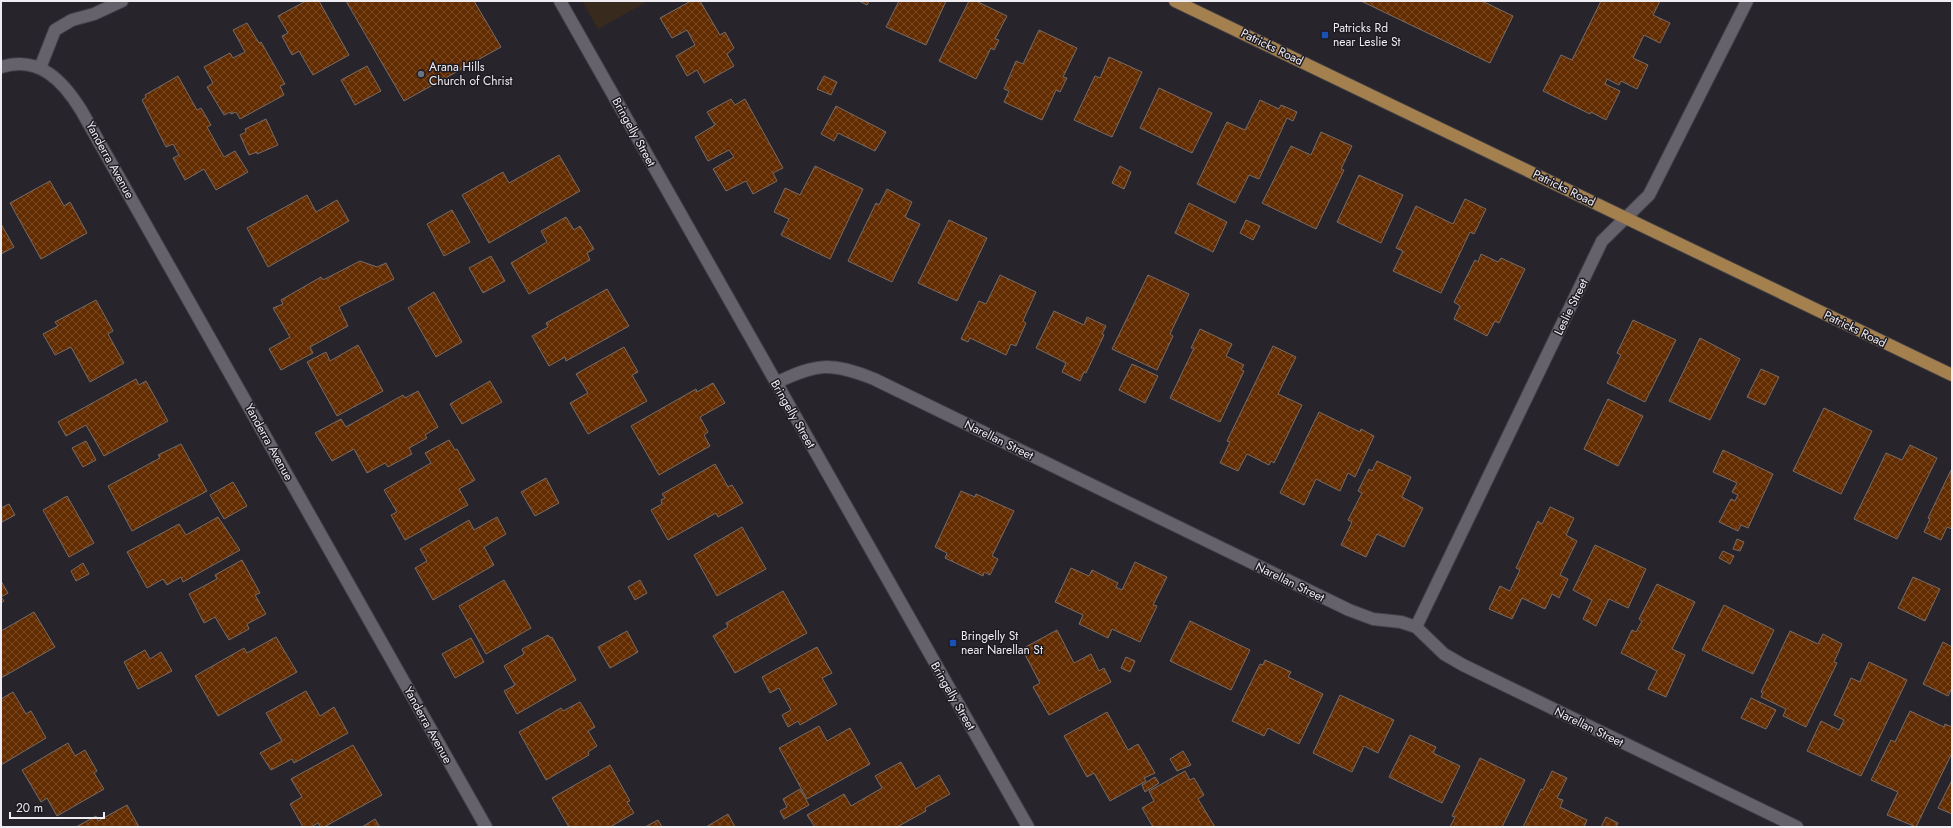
<svg xmlns="http://www.w3.org/2000/svg" width="1953" height="828" font-family="Jost,sans-serif">
  <defs>
    <pattern id="building-cross-hatch" width="8" height="8" patternUnits="userSpaceOnUse"><rect width="8" height="8" fill="#622b00"/><path d="M0 0l8 8M0 8l8-8" fill="none" stroke="#794a26"/></pattern>
  </defs>
  <rect width="100%" height="100%" fill="#28242c"/>
  <polygon fill="#382b1d" points="582,1 648,1 598,29"/>
  <g fill="url(#building-cross-hatch)" stroke="#766c67">
    <polygon points="306,1 319,1 349,55 313,75 299,51 292,55 282,36 288,33 278,16"/>
    <polygon points="346,1 474,1 501,47 404,101"/>
    <polygon points="691,1 700,1 720,35 725,32 734,48 727,54 734,66 704,83 697,70 687,76 676,56 695,45 687,30 672,38 660,18"/>
    <polygon points="859,1 869,1 867,5"/>
    <polygon points="899,1 946,1 926,45 886,27"/>
    <polygon points="969,1 976,1 1007,16 995,39 999,40 994,50 991,48 976,79 939,61"/>
    <polygon points="1361,1 1482,1 1513,16 1490,63"/>
    <polygon points="1601,1 1660,1 1653,15 1670,23 1660,43 1644,35 1633,58 1648,65 1637,89 1621,81 1619,85 1607,79 1605,84 1620,91 1606,120 1591,112 1590,114 1543,91 1561,55 1572,60"/>
    <polygon points="247,23 259,43 261,42 285,84 280,86 284,95 240,119 236,112 231,114 230,112 224,115 207,87 213,83 204,67 230,53 233,58 245,52 233,30"/>
    <polygon points="1039,30 1077,48 1063,77 1067,78 1060,92 1056,90 1042,120 1004,102 1009,91 1004,89 1016,61 1023,64"/>
    <polygon points="1109,57 1142,72 1112,137 1074,120 1095,76 1100,78"/>
    <polygon points="367,66 381,91 355,105 341,80"/>
    <polygon points="178,76 197,110 201,108 211,125 207,127 224,157 235,151 248,172 216,190 204,169 185,180 173,158 179,155 173,144 166,147 142,100 146,97 145,95"/>
    <polygon points="824,76 837,82 831,95 817,89"/>
    <polygon points="1159,88 1212,113 1192,153 1140,128"/>
    <polygon points="731,99 735,105 745,99 783,168 773,173 777,181 753,194 746,181 726,191 713,169 734,157 729,150 708,161 695,137 715,125 707,112"/>
    <polygon points="1260,100 1279,109 1281,105 1297,112 1293,121 1287,118 1259,179 1249,175 1235,203 1197,184 1227,122 1245,130"/>
    <polygon points="836,106 886,132 875,151 838,133 834,141 821,134"/>
    <polygon points="266,119 278,145 257,154 257,152 249,155 240,135 246,132 245,129"/>
    <polygon points="1321,132 1352,146 1341,169 1344,170 1316,229 1262,203 1291,146 1311,155"/>
    <polygon points="559,155 580,191 489,243 462,195 503,172 509,183"/>
    <polygon points="815,166 863,189 830,259 781,235 789,219 774,212 785,188 800,195"/>
    <polygon points="1120,166 1131,172 1124,189 1112,183"/>
    <polygon points="1359,175 1403,195 1381,243 1337,222"/>
    <polygon points="50,181 64,206 70,202 87,233 41,259 10,203"/>
    <polygon points="887,189 912,202 905,217 920,224 892,282 848,261 876,203 879,205"/>
    <polygon points="307,195 316,212 337,200 349,221 268,267 247,228"/>
    <polygon points="1465,199 1486,209 1474,234 1470,232 1441,293 1393,271 1403,251 1396,248 1416,206 1453,224"/>
    <polygon points="1189,203 1227,222 1213,252 1175,233"/>
    <polygon points="452,210 470,242 444,256 427,224"/>
    <polygon points="566,217 574,230 580,226 594,249 587,253 590,260 529,294 511,263 547,242 541,231"/>
    <polygon points="949,220 987,238 957,301 918,283"/>
    <polygon points="1246,220 1260,226 1253,240 1240,233"/>
    <polygon points="1,224 14,247 1,254"/>
    <polygon points="1481,254 1498,262 1501,258 1525,269 1499,323 1495,321 1487,336 1454,319 1460,306 1454,302 1475,260 1478,262"/>
    <polygon points="491,256 505,281 483,293 469,268"/>
    <polygon points="360,261 377,267 386,263 394,279 339,307 348,326 310,347 313,353 281,370 269,349 290,337 273,308 283,304 281,300 321,277 323,280"/>
    <polygon points="1000,275 1036,292 1023,321 1026,323 1016,346 1011,344 1006,355 970,338 968,342 961,339 979,301 986,304"/>
    <polygon points="1148,275 1189,294 1170,334 1173,336 1157,370 1112,349"/>
    <polygon points="607,289 629,326 566,361 565,357 549,366 532,336 548,327 546,323"/>
    <polygon points="434,292 462,342 436,357 408,308"/>
    <polygon points="96,300 113,331 108,334 124,363 90,382 71,347 55,355 43,334 58,326 55,322"/>
    <polygon points="1054,311 1084,325 1087,317 1106,326 1102,334 1104,335 1086,373 1084,372 1080,381 1062,372 1066,363 1036,348"/>
    <polygon points="1633,320 1676,340 1645,402 1607,383 1621,355 1617,353"/>
    <polygon points="1200,329 1232,344 1226,356 1244,365 1241,370 1244,371 1220,422 1170,398 1194,348 1191,348"/>
    <polygon points="1700,338 1740,359 1710,420 1669,401"/>
    <polygon points="358,345 383,391 337,416 307,362 326,352 330,361"/>
    <polygon points="1273,346 1296,357 1278,394 1302,405 1274,463 1271,461 1269,465 1247,454 1238,471 1220,463 1230,442 1227,441"/>
    <polygon points="624,347 638,372 632,375 647,401 588,434 570,403 588,393 576,374"/>
    <polygon points="1132,364 1158,376 1145,403 1119,390"/>
    <polygon points="1761,369 1779,377 1765,405 1747,397"/>
    <polygon points="136,379 139,385 146,381 168,421 104,456 86,425 66,436 58,422"/>
    <polygon points="490,381 502,402 462,424 450,404"/>
    <polygon points="713,383 725,403 700,417 708,432 704,435 710,446 659,475 631,426 696,389 697,392"/>
    <polygon points="418,391 438,427 425,435 427,438 409,448 412,454 388,467 385,463 367,473 354,449 332,461 315,433 341,419 346,427 403,395 405,398"/>
    <polygon points="1608,399 1643,416 1618,466 1584,449"/>
    <polygon points="1824,408 1872,431 1841,494 1793,471"/>
    <polygon points="1319,412 1360,432 1361,429 1374,436 1355,477 1348,473 1340,491 1316,479 1304,505 1280,493"/>
    <polygon points="449,440 455,450 457,449 475,480 459,489 468,505 405,540 391,515 397,512 384,490 431,463 425,453"/>
    <polygon points="86,441 96,460 83,467 72,448"/>
    <polygon points="181,444 207,491 132,531 108,486 160,458 158,455"/>
    <polygon points="1910,445 1937,458 1897,539 1854,519 1886,453 1902,460"/>
    <polygon points="1723,450 1773,474 1748,528 1741,525 1738,531 1719,522 1731,499 1735,501 1738,495 1732,492 1737,483 1713,472"/>
    <polygon points="1377,461 1411,477 1402,497 1423,508 1404,547 1377,534 1366,557 1341,545 1352,522 1348,520 1362,493 1358,491 1369,469 1372,471"/>
    <polygon points="715,464 728,487 732,485 743,503 718,517 716,513 668,540 651,510 662,504 661,500 665,498 662,494"/>
    <polygon points="1951,470 1952,529 1947,527 1941,540 1924,532 1930,519 1928,518"/>
    <polygon points="546,478 559,503 535,516 521,492"/>
    <polygon points="233,482 247,506 224,519 210,495"/>
    <polygon points="961,491 975,497 976,494 1014,511 992,556 998,559 990,575 984,572 983,576 945,558 947,553 935,547"/>
    <polygon points="67,496 94,543 69,557 43,510"/>
    <polygon points="9,504 15,515 2,522 1,508"/>
    <polygon points="1550,507 1574,518 1566,535 1577,541 1560,575 1568,579 1559,598 1552,594 1545,609 1522,598 1512,619 1489,609 1500,586 1510,591 1520,570 1516,568 1538,521 1542,524"/>
    <polygon points="218,517 240,550 183,582 181,577 167,585 163,579 147,588 127,552 179,524 186,535"/>
    <polygon points="497,517 506,534 484,547 494,565 433,600 415,568 427,561 420,549 469,520 474,530"/>
    <polygon points="742,527 766,569 717,596 694,555"/>
    <polygon points="1737,539 1744,542 1740,551 1733,549"/>
    <polygon points="1595,545 1646,569 1628,608 1609,599 1596,626 1583,619 1592,600 1573,590"/>
    <polygon points="1723,551 1734,556 1730,564 1719,558"/>
    <polygon points="242,560 260,593 255,595 266,614 247,624 249,629 229,640 215,617 204,623 189,594 217,579 215,575"/>
    <polygon points="1135,562 1167,577 1153,605 1157,606 1140,642 1112,629 1108,638 1079,624 1083,615 1055,602 1071,568 1089,576 1092,570 1118,583 1116,587 1122,590"/>
    <polygon points="83,563 89,574 76,581 71,571"/>
    <polygon points="1913,577 1940,589 1925,621 1898,608"/>
    <polygon points="504,580 531,628 486,654 459,606"/>
    <polygon points="640,580 647,593 635,600 628,587"/>
    <polygon points="1,581 8,593 1,597 4,601 1,603"/>
    <polygon points="1657,584 1695,602 1672,649 1685,655 1666,697 1648,689 1657,671 1621,653 1632,630 1636,632 1642,621 1639,619"/>
    <polygon points="783,591 807,633 735,673 713,636 728,627 726,623"/>
    <polygon points="1724,605 1774,630 1753,674 1702,650"/>
    <polygon points="34,612 55,647 1,678 1,631"/>
    <polygon points="1190,621 1250,650 1231,690 1170,661"/>
    <polygon points="1057,630 1074,663 1091,654 1099,671 1104,668 1111,682 1049,715 1033,687 1040,683 1022,649"/>
    <polygon points="627,631 638,652 610,668 598,647"/>
    <polygon points="1790,631 1818,644 1823,634 1842,644 1834,662 1837,663 1806,727 1783,716 1786,709 1761,697 1763,693 1761,692"/>
    <polygon points="548,635 551,638 552,637 576,680 517,714 504,691 515,685 504,666 524,654 522,649"/>
    <polygon points="276,637 297,672 218,716 195,676 244,648 247,653"/>
    <polygon points="471,638 484,662 455,678 442,654"/>
    <polygon points="1943,642 1952,647 1952,688 1948,696 1923,684"/>
    <polygon points="817,647 832,673 822,678 837,704 800,725 798,721 788,727 782,715 791,710 779,688 770,693 762,677"/>
    <polygon points="145,650 150,659 161,652 172,671 138,689 124,662"/>
    <polygon points="1126,657 1135,661 1130,672 1121,668"/>
    <polygon points="1265,660 1291,672 1288,677 1323,694 1299,744 1268,728 1264,736 1232,721 1260,664 1263,665"/>
    <polygon points="1869,662 1907,680 1861,776 1807,751 1821,721 1839,730 1844,720 1834,715 1851,678 1860,682"/>
    <polygon points="306,691 320,716 334,707 348,733 294,763 292,759 271,770 260,753 282,741 266,713"/>
    <polygon points="13,692 26,714 31,711 46,738 1,765 1,699"/>
    <polygon points="1340,695 1394,720 1378,753 1364,746 1352,772 1313,753"/>
    <polygon points="1751,698 1776,710 1766,729 1741,718"/>
    <polygon points="580,702 595,727 588,731 597,746 588,752 589,755 546,780 519,732 561,708 563,711"/>
    <polygon points="1910,711 1944,727 1945,724 1952,727 1952,753 1916,827 1887,815 1898,792 1871,780 1891,740 1895,742"/>
    <polygon points="1107,712 1128,750 1138,744 1155,773 1144,778 1146,781 1110,801 1094,773 1087,777 1064,736"/>
    <polygon points="819,726 827,741 850,728 870,764 807,799 779,748"/>
    <polygon points="1410,735 1436,747 1433,753 1460,766 1442,803 1389,777"/>
    <polygon points="68,743 75,756 85,750 97,771 94,773 104,789 57,816 47,798 41,802 22,770"/>
    <polygon points="353,745 382,795 324,827 320,827 318,823 311,827 303,827 290,804 302,797 291,779"/>
    <polygon points="1183,751 1191,765 1177,771 1170,759"/>
    <polygon points="1480,758 1525,780 1502,827 1450,827 1455,817 1452,816"/>
    <polygon points="901,762 916,789 939,775 950,794 925,808 926,811 897,827 815,827 807,815 844,794 851,806 882,788 875,776"/>
    <polygon points="610,765 630,801 627,802 634,813 610,827 569,827 552,798"/>
    <polygon points="1185,771 1190,780 1194,778 1204,795 1198,799 1215,827 1153,827 1142,808 1154,801 1149,791"/>
    <polygon points="1552,771 1567,778 1557,798 1563,800 1560,807 1587,820 1584,827 1523,827 1541,789 1543,790"/>
    <polygon points="1155,777 1159,783 1145,792 1142,785"/>
    <polygon points="1952,780 1952,814 1938,808"/>
    <polygon points="800,789 809,805 784,819 780,811 787,807 783,799"/>
    <polygon points="127,805 139,827 76,827 96,816 98,821"/>
    <polygon points="728,814 735,827 706,827"/>
    <polygon points="1606,817 1618,823 1616,827 1601,827"/>
    <polygon points="375,819 380,827 362,827"/>
    <polygon points="658,820 662,827 645,827"/>
  </g>
  <g fill="none" stroke-linecap="round" stroke-linejoin="round">
    <defs>
      <g id="minor">
        <polyline points="560,1 1028,827"/>
        <path d="M1 67C39 55 63 81 81 110L486 827"/>
        <polyline points="40,68 55,30 72,20 94,14 122,1"/>
        <path d="M776 383C817 363 831 362 874 379L1349 610 1373 619 1401 622 1416 627 1444 654 1463 665 1797 827"/>
        <polyline points="1416,627 1602,241 1649,195 1747,1"/>
      </g>
      <polyline id="major" points="1175,1 1952,375"/>
    </defs>
    <use href="#minor" stroke="#413f45" stroke-width="14"/>
    <use href="#major" stroke="#413f45" stroke-width="14"/>
    <use href="#minor" stroke="#66626b" stroke-width="12"/>
    <use href="#major" stroke="#a3804d" stroke-width="12"/>
  </g>
  <g fill="#1a4fb4" stroke="#1e1b22" stroke-width="1.5">
    <rect x="1321" y="31" width="8" height="8" rx="2"/>
    <rect x="949" y="639" width="8" height="8" rx="2"/>
  </g>
  <circle fill="#6b7280" stroke="#1e1b22" stroke-width="1.5" cx="421" cy="74" r="4"/>
  <g text-anchor="middle" dominant-baseline="central" stroke-width="3" stroke-linejoin="round" paint-order="stroke">
    <g font-size="12" fill="#efedf2" stroke="#1e1b22" text-anchor="start">
      <text x="1333" y="28">Patricks Rd<tspan x="1333" dy="14">near Leslie St</tspan></text>
      <text x="429" y="67">Arana Hills<tspan x="429" dy="14">Church of Christ</tspan></text>
      <text x="961" y="636">Bringelly St<tspan x="961" dy="14">near Narellan St</tspan></text>
    </g>
    <g font-size="12" fill="#efedf2" stroke="#1e1b22">
      <text transform="translate(1272 47) rotate(26)">Patricks Road</text>
      <text transform="translate(634 132) rotate(61)">Bringelly Street</text>
      <text transform="translate(110 160) rotate(61)">Yanderra Avenue</text>
      <text transform="translate(1564 188) rotate(26)">Patricks Road</text>
      <text transform="translate(1571 307) rotate(-64)">Leslie Street</text>
      <text transform="translate(1855 329) rotate(26)">Patricks Road</text>
      <text transform="translate(793 414) rotate(60)">Bringelly Street</text>
      <text transform="translate(999 440) rotate(26)">Narellan Street</text>
      <text transform="translate(269 442) rotate(61)">Yanderra Avenue</text>
      <text transform="translate(1290 582) rotate(26)">Narellan Street</text>
      <text transform="translate(953 696) rotate(60)">Bringelly Street</text>
      <text transform="translate(428 725) rotate(61)">Yanderra Avenue</text>
      <text transform="translate(1589 727) rotate(26)">Narellan Street</text>
    </g>
  </g>
  <rect width="1953" height="828" fill="none" stroke="#efedf2" stroke-width="4"/>
  <path d="M10 812v6h94v-6" fill="none" stroke="#efedf2" stroke-width="2"/>
  <text x="16" y="812" font-size="12" fill="#efedf2" stroke="#1e1b22" stroke-width="3" paint-order="stroke">20 m</text>
</svg>
